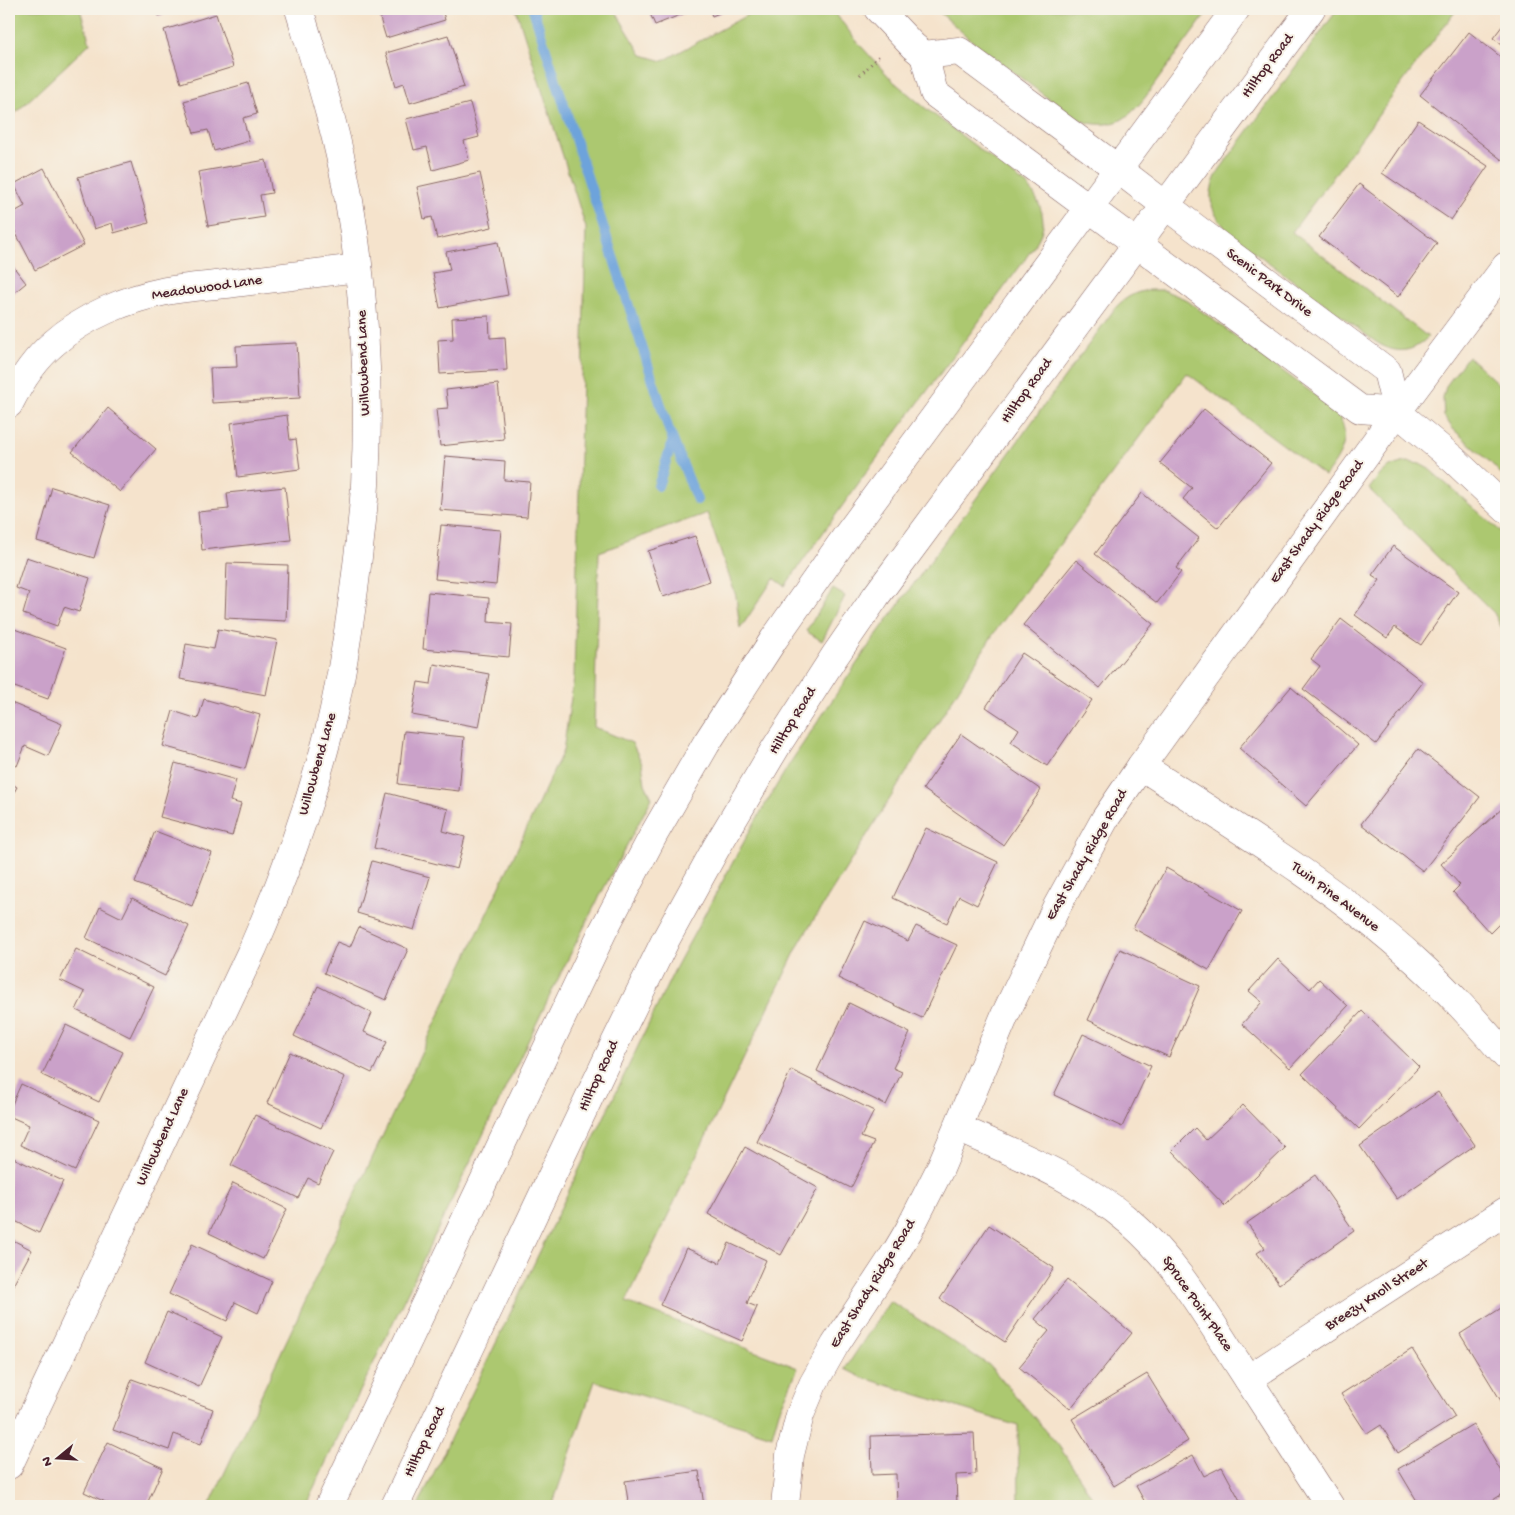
<svg xmlns="http://www.w3.org/2000/svg" width="1515" height="1515" font-family="'Gochi Hand',sans-serif">
  <rect width="100%" height="100%" fill="#f7f3e8"/>
  <filter id="ink" filterUnits="userSpaceOnUse"><feTurbulence type="fractalNoise" baseFrequency=".02" numOctaves="2"/><feDisplacementMap in="SourceGraphic" scale="10" xChannelSelector="R" yChannelSelector="G"/><feConvolveMatrix kernelMatrix="1 2 1 2 8 2 1 2 1" color-interpolation-filters="sRGB"/></filter>
  <filter id="wash" filterUnits="userSpaceOnUse"><feTurbulence type="fractalNoise" baseFrequency=".0096" numOctaves="4" result="noise"/><feDisplacementMap in="SourceGraphic" scale="20" xChannelSelector="R" yChannelSelector="G"/><feGaussianBlur stdDeviation="1.12" result="paint"/><feColorMatrix in="noise" values="0 0 0 0 0 0 0 0 0 0 0 0 0 0 0 0 0 1.4 0 .05"/><feComposite in="paint" operator="in"/></filter>
  <g filter="url(#wash)">
    <rect width="100%" height="100%" fill="#f5e3cc"/>
    <g fill="#acc86f" stroke="#7b744d">
      <polygon points="9,9 80,9 90,43 9,119"/>
      <path d="M516 9H614L642 55 663 61 758 9H832L859 44 893 81 924 107 1028 186C1037 197 1046 215 1042 230 1039 241 1030 251 1024 261L863 477 785 586 774 578 740 629 736 596 707 513 599 552 594 727 632 743 642 763 645 784 652 798 596 903 553 989 305 1506H209L563 751 574 678 586 228Z"/>
      <path d="M936 9H1210C1194 31 1178 52 1162 74 1150 90 1138 111 1121 120 1104 128 1083 124 1069 114L972 41Z"/>
      <path d="M1338 9H1457L1292 232 1428 337C1412 354 1395 354 1376 342L1233 236C1211 214 1203 197 1220 169Z"/>
      <path d="M1149 290H1163L1185 299 1334 409C1354 434 1342 455 1325 476L1187 373 994 633 801 940 626 1302 798 1368 779 1411 772 1436 595 1381 552 1506H418L675 969 753 825 790 763 872 641 1116 307C1126 297 1135 292 1149 290Z"/>
      <polygon points="1468,356 1506,391 1506,479 1490,462 1453,429 1444,416 1443,398 1446,386"/>
      <path d="M1407 462 1420 464 1429 469 1506 536V636L1494 613 1369 489C1382 472 1385 466 1407 462Z"/>
      <polygon points="833,589 845,596 822,641 806,631"/>
      <polygon points="890,1301 989,1365 1059,1446 1098,1506 1019,1506 1018,1426 861,1377 845,1369"/>
    </g>
    <g fill="none" stroke-linecap="round" stroke-linejoin="round">
      <g stroke="#6da3db" stroke-width="10">
        <polyline points="533,9 669,430 697,500"/>
        <polyline points="658,486 673,440"/>
      </g>
    </g>
    <g id="blocks">
      <g fill="#caa1c9">
        <polygon points="156,9 182,9 158,16"/>
        <polygon points="377,9 442,9 445,20 386,38"/>
        <polygon points="648,9 695,9 655,25"/>
        <polygon points="709,9 729,9 712,16"/>
        <polygon points="216,14 233,67 181,83 164,30"/>
        <polygon points="1506,21 1506,48 1493,38"/>
        <polygon points="1469,32 1506,61 1506,154 1502,160 1420,95"/>
        <polygon points="448,35 464,87 410,103 404,83 396,86 386,53"/>
        <polygon points="248,83 257,114 243,118 249,141 214,151 208,130 194,133 184,101"/>
        <polygon points="470,103 479,137 464,141 469,160 433,170 427,147 414,150 406,119"/>
        <polygon points="1418,120 1488,166 1451,220 1382,173"/>
        <polygon points="266,160 272,193 260,195 264,217 208,226 198,172"/>
        <polygon points="131,162 149,223 114,233 112,223 94,229 78,177"/>
        <polygon points="44,168 84,245 35,270 9,220 9,215 25,206 14,184"/>
        <polygon points="480,173 492,227 437,239 432,217 424,219 417,187"/>
        <polygon points="1359,184 1437,243 1398,297 1319,237"/>
        <polygon points="498,242 508,295 440,308 433,273 450,270 446,252"/>
        <polygon points="9,261 26,283 9,297"/>
        <polygon points="489,316 490,338 505,337 507,370 440,374 438,340 453,339 452,318"/>
        <polygon points="297,343 300,398 212,403 210,368 237,367 236,346"/>
        <polygon points="498,384 504,439 440,446 436,409 448,408 446,390"/>
        <polygon points="108,408 156,449 120,492 72,452"/>
        <polygon points="1204,409 1271,463 1218,528 1183,499 1192,488 1160,463"/>
        <polygon points="287,415 290,440 296,439 300,469 238,477 231,423"/>
        <polygon points="445,456 505,461 504,480 530,482 527,517 440,510"/>
        <polygon points="52,487 110,505 94,558 37,541"/>
        <polygon points="285,487 291,540 202,550 198,512 229,509 227,493"/>
        <polygon points="1142,493 1199,538 1176,568 1181,572 1157,603 1095,554"/>
        <polygon points="441,525 501,530 496,585 435,579"/>
        <polygon points="695,536 710,581 663,597 648,551"/>
        <polygon points="1393,546 1458,592 1421,645 1395,627 1387,638 1355,615 1380,580 1372,575"/>
        <polygon points="26,557 90,578 79,612 64,607 57,626 23,614 29,593 16,588"/>
        <polygon points="1076,560 1153,624 1100,688 1023,625"/>
        <polygon points="227,563 288,565 286,621 225,618"/>
        <polygon points="428,592 489,598 488,622 512,624 509,657 423,649"/>
        <polygon points="1341,619 1423,682 1376,744 1303,689 1320,666 1311,659"/>
        <polygon points="9,627 66,648 48,699 9,685"/>
        <polygon points="218,629 277,640 266,695 180,679 186,644 214,649"/>
        <polygon points="1022,653 1092,700 1047,766 1011,742 1019,729 986,707"/>
        <polygon points="434,664 489,674 479,727 412,715 418,682 431,684"/>
        <polygon points="1291,687 1358,745 1306,806 1239,748"/>
        <polygon points="204,699 260,715 245,769 163,746 173,711 198,719"/>
        <polygon points="9,702 62,724 48,756 25,746 17,766 9,763"/>
        <polygon points="404,731 464,737 459,791 398,784"/>
        <polygon points="961,734 1041,790 1003,845 923,789"/>
        <polygon points="1418,749 1480,797 1423,871 1361,824"/>
        <polygon points="175,763 236,780 230,801 241,804 232,836 160,817"/>
        <polygon points="9,782 17,787 9,801"/>
        <polygon points="387,793 448,809 443,831 465,837 457,869 374,848"/>
        <polygon points="1506,805 1506,917 1490,933 1453,892 1460,885 1441,864"/>
        <polygon points="926,828 998,862 977,905 959,896 947,923 893,898"/>
        <polygon points="155,831 212,853 192,906 135,883"/>
        <polygon points="372,861 430,877 414,930 357,913"/>
        <polygon points="1166,868 1242,911 1209,970 1133,928"/>
        <polygon points="132,898 189,926 165,976 86,938 100,907 122,918"/>
        <polygon points="865,921 908,941 916,926 957,945 922,1018 838,978"/>
        <polygon points="359,927 408,949 386,1000 324,973 337,942 350,947"/>
        <polygon points="76,949 154,987 130,1037 76,1010 85,992 60,980"/>
        <polygon points="1120,949 1200,986 1169,1057 1088,1020"/>
        <polygon points="1278,959 1310,989 1319,979 1348,1006 1290,1068 1242,1024 1262,1002 1249,991"/>
        <polygon points="318,986 372,1013 364,1032 387,1042 372,1073 294,1036"/>
        <polygon points="849,1003 910,1033 893,1068 902,1072 886,1105 817,1071"/>
        <polygon points="1362,1011 1419,1067 1359,1129 1302,1074"/>
        <polygon points="66,1025 123,1052 99,1102 42,1075"/>
        <polygon points="1083,1034 1151,1066 1122,1127 1054,1095"/>
        <polygon points="290,1052 345,1077 321,1128 267,1103"/>
        <polygon points="791,1070 874,1111 861,1137 874,1142 851,1188 757,1142"/>
        <polygon points="21,1084 99,1120 75,1171 20,1145 29,1125 9,1116 9,1111"/>
        <polygon points="1438,1092 1475,1145 1397,1199 1360,1146"/>
        <polygon points="1243,1105 1285,1148 1225,1206 1172,1151 1195,1128 1206,1140"/>
        <polygon points="255,1115 333,1152 318,1183 308,1178 298,1198 231,1165"/>
        <polygon points="745,1147 818,1188 781,1255 708,1214"/>
        <polygon points="9,1156 63,1181 39,1233 9,1218"/>
        <polygon points="1315,1175 1354,1231 1279,1284 1257,1253 1265,1248 1247,1223"/>
        <polygon points="233,1183 287,1209 263,1259 209,1233"/>
        <polygon points="989,1225 1054,1268 1005,1342 940,1299"/>
        <polygon points="9,1238 32,1250 9,1293"/>
        <polygon points="729,1243 766,1260 747,1303 757,1307 742,1341 660,1305 686,1248 720,1263"/>
        <polygon points="192,1244 272,1281 258,1313 235,1302 227,1321 169,1294"/>
        <polygon points="1067,1280 1132,1333 1070,1409 1019,1367 1049,1331 1035,1319"/>
        <polygon points="1506,1305 1506,1409 1460,1334"/>
        <polygon points="167,1312 222,1337 199,1387 145,1362"/>
        <polygon points="1412,1349 1455,1417 1398,1453 1381,1425 1367,1434 1341,1394"/>
        <polygon points="1147,1374 1188,1441 1114,1486 1072,1419"/>
        <polygon points="132,1379 213,1409 201,1444 174,1434 169,1450 113,1430"/>
        <polygon points="1473,1424 1506,1480 1506,1492 1483,1506 1420,1506 1398,1469"/>
        <polygon points="974,1433 976,1474 956,1475 957,1506 897,1506 896,1474 872,1475 871,1436"/>
        <polygon points="108,1442 163,1468 146,1506 114,1506 84,1492"/>
        <polygon points="1193,1455 1204,1476 1222,1467 1243,1506 1147,1506 1136,1486"/>
        <polygon points="699,1471 704,1506 605,1506 605,1504 628,1501 625,1481"/>
      </g>
    </g>
  </g>
  <g filter="url(#ink)">
    <use href="#blocks" fill-opacity="0" stroke="#866463" stroke-width="1"/>
    <g fill="none" stroke-linecap="round" stroke-linejoin="round">
      <defs>
        <g id="minor">
          <polyline points="878,9 913,46 924,55"/>
          <polyline points="924,55 934,93 1360,409 1397,412 1454,460 1506,509"/>
          <polyline points="924,55 959,51 1118,169 1194,227 1387,371 1397,412"/>
          <path d="M9 404C20 382 35 359 54 343 84 316 127 299 166 291 188 287 211 286 234 283 275 278 317 273 358 268"/>
          <path d="M1141 766C1234 826 1335 887 1417 962 1449 991 1477 1023 1506 1056"/>
          <path d="M958 1128C1018 1155 1080 1179 1130 1222 1172 1258 1200 1305 1229 1350 1263 1402 1296 1454 1330 1506"/>
          <polyline points="1248,1379 1506,1211"/>
          <path d="M9 1465 253 948C282 882 307 814 326 743 340 690 348 636 355 582 359 549 363 518 365 485 370 390 365 294 349 201 338 135 318 72 299 9"/>
          <polyline points="785,1506 790,1455 800,1415 813,1384 835,1345 896,1252 909,1230 940,1169 1005,1015 1056,908 1105,819 1141,766 1397,412 1506,266"/>
        </g>
        <g id="major">
          <polyline points="329,1506 603,931 654,834 706,744 774,639 845,538 1236,9"/>
          <polyline points="395,1506 614,1045 666,939 716,848 776,747 834,657 876,596 1311,9"/>
        </g>
      </defs>
      <use href="#minor" stroke="#866463" stroke-width="29"/>
      <use href="#major" stroke="#866463" stroke-width="29"/>
      <polyline stroke="#866463" stroke-width="3" stroke-dasharray="1 4" stroke-linecap="butt" points="860,75 879,56"/>
      <use href="#minor" stroke="#fff" stroke-width="28"/>
      <use href="#major" stroke="#fff" stroke-width="28"/>
    </g>
  </g>
  <g text-anchor="middle" dominant-baseline="central" stroke-width="4" stroke-linejoin="round" paint-order="stroke">
    <g font-size="15" fill="#4a1f2b" stroke="#f7f3e8">
      <text transform="translate(1268 66) rotate(-53)">Hilltop Road</text>
      <text transform="translate(1269 283) rotate(37)">Scenic Park Drive</text>
      <text transform="translate(207 288) rotate(-8)">Meadowood Lane</text>
      <text transform="translate(364 363) rotate(-92)">Willowbend Lane</text>
      <text transform="translate(1027 391) rotate(-54)">Hilltop Road</text>
      <text transform="translate(1317 522) rotate(-54)">East Shady Ridge Road</text>
      <text transform="translate(793 721) rotate(-58)">Hilltop Road</text>
      <text transform="translate(318 764) rotate(-74)">Willowbend Lane</text>
      <text transform="translate(1087 855) rotate(-60)">East Shady Ridge Road</text>
      <text transform="translate(1335 897) rotate(37)">Twin Pine Avenue</text>
      <text transform="translate(599 1076) rotate(-65)">Hilltop Road</text>
      <text transform="translate(163 1137) rotate(-65)">Willowbend Lane</text>
      <text transform="translate(873 1284) rotate(-58)">East Shady Ridge Road</text>
      <text transform="translate(1377 1295) rotate(-33)">Breezy Knoll Street</text>
      <text transform="translate(1197 1304) rotate(55)">Spruce Point Place</text>
      <text transform="translate(425 1442) rotate(-64)">Hilltop Road</text>
    </g>
  </g>
  <rect width="1515" height="1515" fill="none" stroke="#f7f3e8" stroke-width="30"/>
  <g transform="translate(58 1458) rotate(252)" stroke="#f7f3e8" stroke-width="4" paint-order="stroke">
  <path d="M0-4L9 19L0 12L-9 19Z" fill="#4a1f2b"/>
  <text y="-8" font-size="14" font-weight="bold" text-anchor="middle" fill="#4a1f2b">N</text>
  </g>
</svg>
